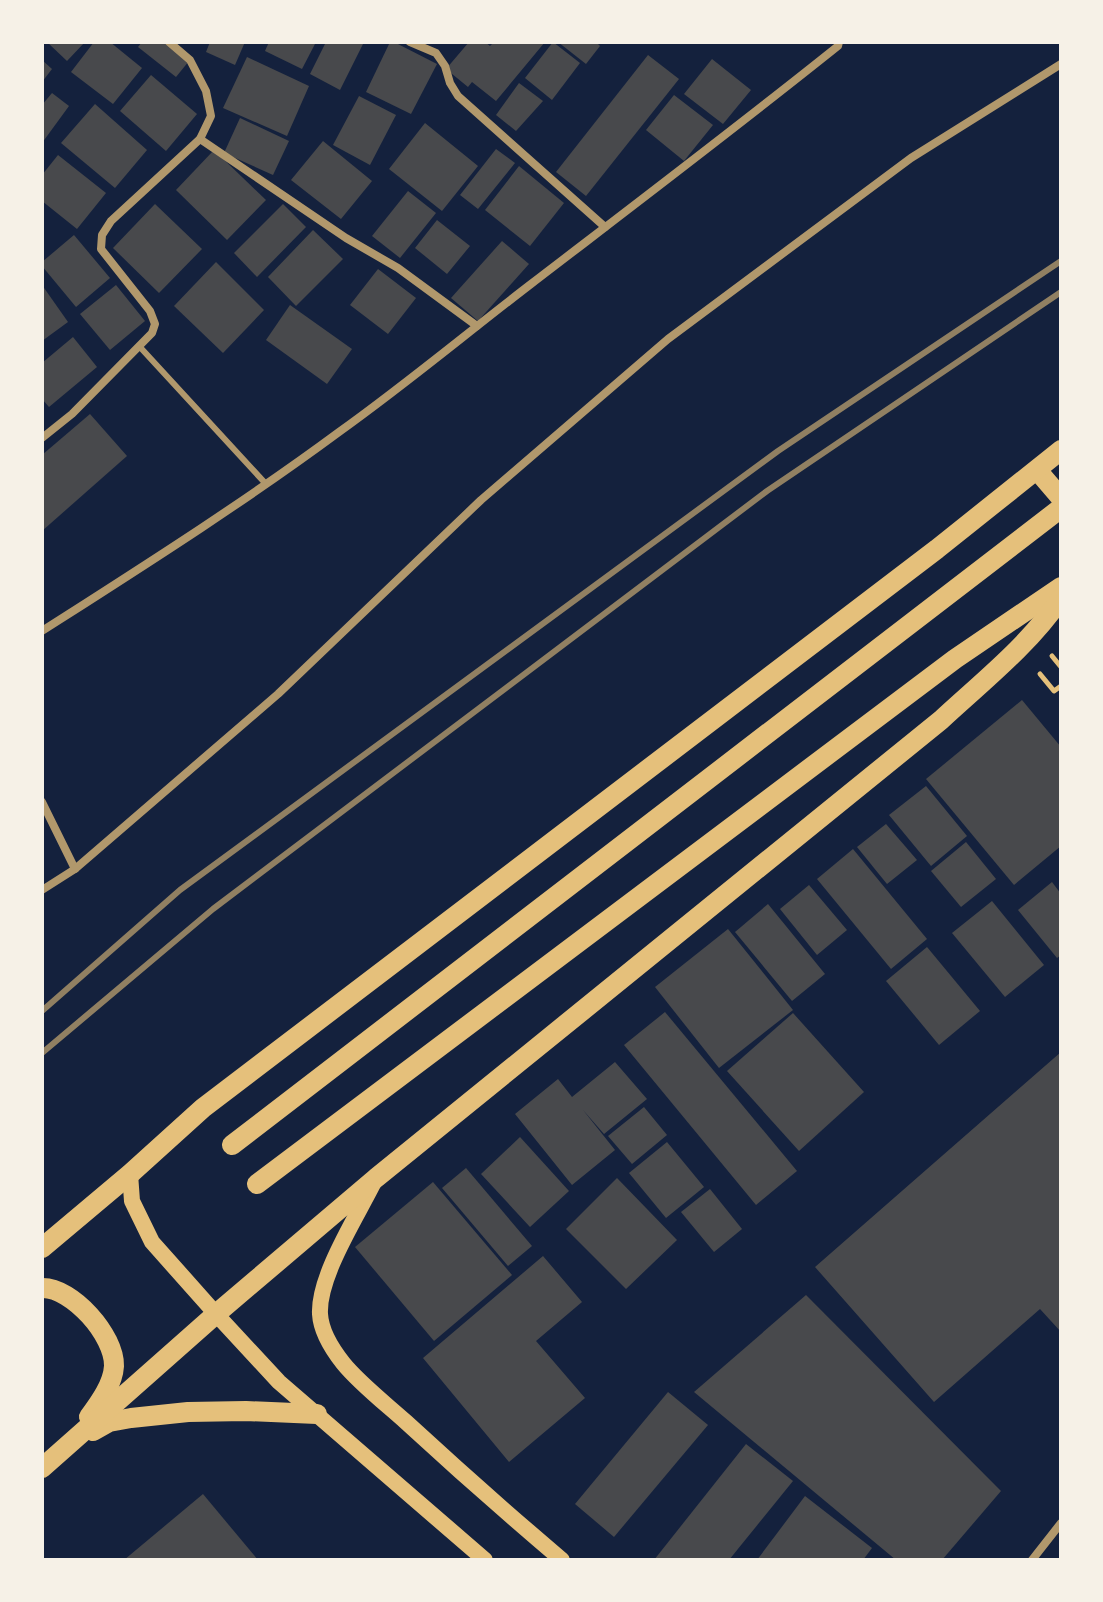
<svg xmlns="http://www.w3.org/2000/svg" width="1103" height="1602" font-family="'Archivo Narrow',sans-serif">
  <rect width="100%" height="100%" fill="#14213d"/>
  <g fill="#48494c">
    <polygon points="47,42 85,42 67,61"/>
    <polygon points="94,42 110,42 142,68 113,104 71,72"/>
    <polygon points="142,42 166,42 189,61 176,77 138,47"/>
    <polygon points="210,42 245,42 235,65 206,52"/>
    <polygon points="269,42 316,42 302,69 265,51"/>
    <polygon points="326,42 364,42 340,90 310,74"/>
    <polygon points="390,42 394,42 437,64 411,114 366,92"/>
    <polygon points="469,42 485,42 490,46 494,42 545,42 496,101 472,82 468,87 446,69"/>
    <polygon points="553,42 580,63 552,100 525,78"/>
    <polygon points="558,42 596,42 600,46 586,64"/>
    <polygon points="648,55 679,79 586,196 556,172"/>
    <polygon points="247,57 309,86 287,136 223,108"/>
    <polygon points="712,59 751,90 723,124 684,94"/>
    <polygon points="42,60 52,69 42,82"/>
    <polygon points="151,75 197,114 166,151 120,111"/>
    <polygon points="519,83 543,101 516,131 496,115"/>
    <polygon points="52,93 69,106 42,143 42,105"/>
    <polygon points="674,95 713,125 684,161 646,130"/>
    <polygon points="359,96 396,115 370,165 333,145"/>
    <polygon points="95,104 147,150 115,188 61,143"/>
    <polygon points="240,118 289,141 273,175 224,153"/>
    <polygon points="425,123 478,166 442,211 389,169"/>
    <polygon points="323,141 372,181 341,219 291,180"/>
    <polygon points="496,149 515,163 478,209 460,195"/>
    <polygon points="214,150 266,200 227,240 176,190"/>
    <polygon points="58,155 106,193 77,229 42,201 42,175"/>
    <polygon points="519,166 564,203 530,246 485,210"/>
    <polygon points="408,191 436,213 400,258 372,236"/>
    <polygon points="155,204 202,249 159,293 113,248"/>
    <polygon points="283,204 306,227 257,277 234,253"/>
    <polygon points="437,220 470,246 447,274 415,248"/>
    <polygon points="313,230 343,259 296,306 268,277"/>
    <polygon points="74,235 110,278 76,307 42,266 42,262"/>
    <polygon points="502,241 529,264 478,321 451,298"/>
    <polygon points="216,262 264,310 223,353 174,306"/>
    <polygon points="378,269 416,298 388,334 350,305"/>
    <polygon points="42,285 68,322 42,341"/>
    <polygon points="116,285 145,321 110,350 80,314"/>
    <polygon points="290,305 352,349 327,384 266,340"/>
    <polygon points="73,337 97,367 49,407 42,399 42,363"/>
    <polygon points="90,414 127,456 42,531 42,455"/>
    <polygon points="1022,700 1061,747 1061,846 1014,885 926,779"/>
    <polygon points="926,786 967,836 931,866 889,815"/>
    <polygon points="886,824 917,860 887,884 857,847"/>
    <polygon points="966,842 996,879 961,907 931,871"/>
    <polygon points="853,849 927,939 891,969 817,879"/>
    <polygon points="1052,882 1061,894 1061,955 1057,958 1018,910"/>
    <polygon points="809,885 847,930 817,955 780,909"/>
    <polygon points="992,901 1044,965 1005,997 952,933"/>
    <polygon points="768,904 825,974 792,1001 735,932"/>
    <polygon points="728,929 793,1010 719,1068 655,987"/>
    <polygon points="927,947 980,1011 939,1045 886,981"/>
    <polygon points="665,1012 797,1171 756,1205 624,1045"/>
    <polygon points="793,1013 864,1092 799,1151 727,1071"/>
    <polygon points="1061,1052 1061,1332 1040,1309 934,1402 815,1267"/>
    <polygon points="615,1062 647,1099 604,1134 583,1110 615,1150 572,1185 515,1114 558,1079 572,1097"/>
    <polygon points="644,1107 667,1135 632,1164 608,1136"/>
    <polygon points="520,1137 569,1191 530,1227 481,1174"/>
    <polygon points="667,1142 704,1187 666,1218 629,1173"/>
    <polygon points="466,1168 532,1246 508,1266 442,1188"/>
    <polygon points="617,1178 677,1240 626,1289 566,1229"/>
    <polygon points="433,1182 512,1275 434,1341 355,1247"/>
    <polygon points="710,1189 742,1229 714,1252 681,1212"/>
    <polygon points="543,1256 582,1302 536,1341 585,1398 509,1462 423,1358"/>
    <polygon points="806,1295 1001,1491 942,1560 896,1560 694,1392"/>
    <polygon points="668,1392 708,1425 614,1537 575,1504"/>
    <polygon points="746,1444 793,1481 729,1560 654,1560"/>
    <polygon points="203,1494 258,1560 124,1560"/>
    <polygon points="805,1496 872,1548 863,1560 757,1560"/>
  </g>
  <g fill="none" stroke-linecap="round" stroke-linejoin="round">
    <g stroke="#e5c07b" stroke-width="5">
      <polyline points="1052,656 1061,667"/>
      <polyline points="1040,674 1054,691 1061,686"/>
    </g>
    <polyline stroke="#b1986c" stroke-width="6" points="139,346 266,484"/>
    <g stroke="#b1986c" stroke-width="8">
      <polyline points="410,42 436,53 445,66 450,83 458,96 605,227"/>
      <polyline points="200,139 346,238 398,268 477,326"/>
      <polyline points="42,438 72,414 152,333 155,324 150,311 101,249 102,235 111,221 200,139 211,116 206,91 190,60 169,42"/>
      <path d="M42 631C142 567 243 503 339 432 405 385 467 333 531 284 634 205 737 127 838 46L839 42"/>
      <polyline points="42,802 75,869"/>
      <polyline points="42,890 75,869 278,694 481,500 668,339 911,158 1061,64"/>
      <polyline points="1032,1560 1061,1523"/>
    </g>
    <g stroke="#e5c07b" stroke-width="16">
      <polyline points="130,1174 132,1201 152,1242 216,1314 279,1382 485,1560"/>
      <path d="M373 1184C356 1218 318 1277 320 1314 321 1332 332 1349 343 1363 359 1383 386 1404 406 1422 457 1469 509 1515 562 1560"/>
    </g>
    <g stroke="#e5c07b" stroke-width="20">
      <polyline points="1037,470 1061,498"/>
      <polyline points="232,1145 1061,508"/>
      <polyline points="257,1184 955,659 1061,587"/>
      <polyline points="42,1248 130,1174 203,1108 937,549 1061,450"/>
      <path d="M42 1288C72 1287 115 1336 114 1366 113 1384 100 1402 89 1417"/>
      <polyline points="93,1431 109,1422 131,1418 188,1412 246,1411 317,1414"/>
      <path d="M42 1468 216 1314 376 1178 941 720C982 682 1029 645 1061 598"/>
    </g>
    <g stroke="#918062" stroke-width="6">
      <polyline points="42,1011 180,890 778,451 1061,261"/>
      <polyline points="42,1053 213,909 767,491 1061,292"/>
    </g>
  </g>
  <rect width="1103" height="1602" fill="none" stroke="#f6f1e7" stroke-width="88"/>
</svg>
